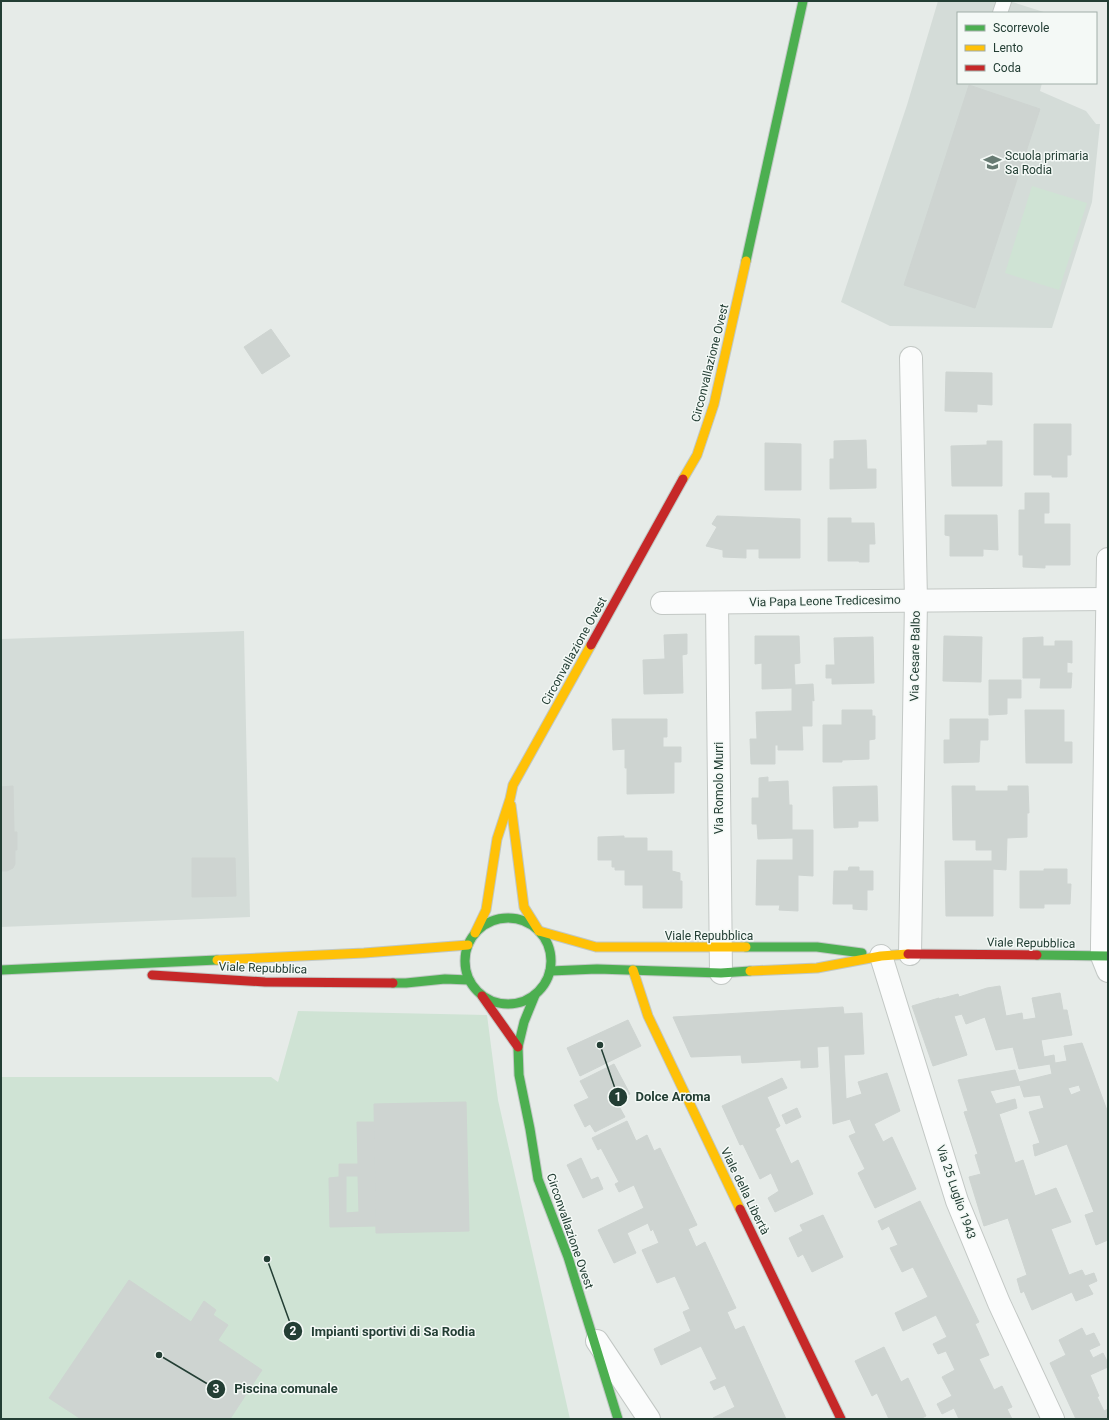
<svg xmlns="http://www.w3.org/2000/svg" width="1109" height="1420" font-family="Roboto,sans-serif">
  <rect width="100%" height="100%" fill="#e6ebe8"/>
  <g fill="#d4dcd8">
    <polygon points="938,1 1009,1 1047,13 958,13 958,83 1042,83 1040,91 1086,111 1096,124 1100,124 1092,202 1052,328 890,326 841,302 907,105"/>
    <polygon points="244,631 250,917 1,927 1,639"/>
  </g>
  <g fill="#cfe3d4">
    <polygon points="1032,186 1087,203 1059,290 1005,273"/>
    <polygon points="298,1011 487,1015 498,1100 570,1419 1,1419 1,1077 271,1077 278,1082"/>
  </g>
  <g fill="#ced4d1" stroke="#ced4d1" fill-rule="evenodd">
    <polygon points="969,85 1040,109 975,308 904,285"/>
    <polygon points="271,329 290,356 262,374 244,347"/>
    <polygon points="946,372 992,373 992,405 977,404 977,412 945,411"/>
    <polygon points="1034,424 1071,424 1071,455 1067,455 1067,477 1052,477 1052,475 1034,475"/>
    <polygon points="866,440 867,469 876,469 876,488 830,489 830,459 834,459 834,441"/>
    <polygon points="987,441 1002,441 1002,486 952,486 951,446 987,445"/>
    <polygon points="765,443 801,444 801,490 765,490"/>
    <polygon points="1025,493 1049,493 1049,513 1044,513 1044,524 1070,524 1070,565 1045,565 1045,568 1023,567 1023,555 1019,555 1019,510 1025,510"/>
    <polygon points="945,515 997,515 998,550 983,549 983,556 950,556 950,536 945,535"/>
    <polygon points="717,516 800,519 800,558 759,558 759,549 746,549 746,558 723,557 723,550 706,546 717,527 712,524"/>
    <polygon points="828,518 851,518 851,523 874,523 875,544 869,544 869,562 859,562 859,561 828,561"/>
    <polygon points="687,634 687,654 682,655 683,693 644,694 643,660 665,659 664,635"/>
    <polygon points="755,636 799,636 800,663 794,664 795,685 813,684 814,701 812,700 812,726 802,726 803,750 778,750 778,745 775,745 775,764 751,764 750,739 757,739 756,712 792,711 792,688 762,689 762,663 755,664"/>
    <polygon points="944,636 982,637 981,682 943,681"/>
    <polygon points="873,637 874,683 832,684 832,678 826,678 826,665 835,665 834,638"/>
    <polygon points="1043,637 1043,646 1055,646 1055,641 1072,641 1072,663 1067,662 1067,673 1072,673 1071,688 1040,688 1041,678 1023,678 1023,638"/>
    <polygon points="989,680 1021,680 1021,698 1007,698 1007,714 989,715"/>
    <polygon points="842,710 872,710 872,716 875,716 875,739 869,740 869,759 842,760 842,762 823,762 823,725 842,725"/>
    <polygon points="1025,710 1064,710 1064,742 1072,742 1072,763 1026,763"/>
    <polygon points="612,719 667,719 667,737 663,737 663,747 681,747 681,762 674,762 674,793 627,794 627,768 625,768 625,749 613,750"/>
    <polygon points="950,719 988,719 988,740 980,740 979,762 944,763 944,740 950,740"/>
    <polygon points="768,777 768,782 788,781 789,805 792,805 792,830 813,830 813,876 798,875 798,911 779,910 780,905 756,905 757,860 793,860 793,838 758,839 757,824 752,824 752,798 759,798 759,778"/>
    <polygon points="13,786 14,832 17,832 17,850 15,850 15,864 13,868 7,871 1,871 1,787"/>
    <polygon points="877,786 878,821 858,821 858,827 834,828 833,787"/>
    <polygon points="952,786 975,786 975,791 1008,791 1008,786 1028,786 1029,813 1027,813 1027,837 1007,838 1006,870 993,869 993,916 946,916 945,861 992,861 992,850 976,850 976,840 953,840"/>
    <polygon points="624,836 624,838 647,838 647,851 672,851 672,871 680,873 680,881 682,881 682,908 643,908 643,885 625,885 625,870 615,870 615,867 612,867 612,860 598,860 598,837"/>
    <polygon points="192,858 235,858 236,896 192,897"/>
    <polygon points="849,867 859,867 859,871 873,871 873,890 867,890 867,910 853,909 853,904 833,904 834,871 848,871"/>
    <polygon points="1044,869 1067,869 1067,884 1071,884 1070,904 1044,904 1044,908 1020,908 1020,871 1044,871"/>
    <path d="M1000 986 1006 1016 1022 1013 1023 1020 1036 1018 1032 998 1060 993 1063 1010H1067L1072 1035 1041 1040 1044 1057 1054 1055 1055 1063 1067 1061 1064 1046 1082 1043 1108 1113V1240L1096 1245 1085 1215 1094 1212 1067 1144 1035 1156 1033 1145 1040 1143 1029 1112 1044 1108 1040 1095 1024 1097 1020 1085 990 1091 996 1104 1015 1099 1017 1108 999 1114 1015 1163 1023 1160 1035 1196 1056 1188 1071 1222 1051 1229 1069 1275 1082 1270 1085 1276 1094 1273 1097 1281 1088 1285 1093 1294 1076 1301 1072 1292 1032 1310 1024 1291 1021 1293 1017 1279 1027 1275 1008 1218 984 1226 969 1177 981 1174 975 1155 978 1154 964 1112 968 1111 958 1080 1015 1070 1019 1082 1052 1074 1050 1064 1019 1069 1013 1047 996 1050 985 1017 966 1024 962 1014 954 1016 967 1055 933 1066 912 1006 939 998V999L958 994 959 997 987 988ZM1079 1085 1081 1091 1071 1095 1068 1088Z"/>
    <polygon points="843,1007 844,1014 862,1013 864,1054 844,1055 846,1099 862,1094 858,1082 887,1073 900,1111 874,1124 883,1142 892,1137 916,1189 875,1208 858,1173 865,1169 849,1136 856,1133 850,1119 833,1124 829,1046 817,1047 818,1067 801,1068 801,1060 742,1063 741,1055 691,1057 673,1017"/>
    <polygon points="628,1020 641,1046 580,1076 567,1048"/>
    <polygon points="614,1064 630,1094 616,1101 625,1117 595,1132 590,1124 585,1127 574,1105 589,1098 580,1081"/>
    <polygon points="782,1078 787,1088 767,1097 780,1126 775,1129 791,1164 798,1160 813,1194 775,1212 768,1198 779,1191 771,1173 760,1179 743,1144 740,1145 722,1106"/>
    <polygon points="466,1102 469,1231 376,1233 374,1104"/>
    <polygon points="797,1108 801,1117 786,1124 782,1115"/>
    <polygon points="627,1121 636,1141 647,1135 654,1151 660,1148 697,1225 688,1229 696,1247 705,1242 736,1308 727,1312 735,1330 744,1326 786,1419 737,1419 737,1418 734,1419 713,1419 713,1418 735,1407 725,1385 714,1390 710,1382 717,1379 701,1346 661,1365 654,1349 691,1331 683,1312 690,1309 675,1276 657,1283 642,1250 659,1243 653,1229 651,1231 648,1223 627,1233 636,1253 614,1263 598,1230 644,1208 634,1185 619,1192 615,1184 619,1182 601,1148 598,1150 592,1138"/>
    <path d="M357 1122H374L376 1226 330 1227 329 1178 339 1177V1164H358ZM346 1176H358L359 1212 346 1213Z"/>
    <polygon points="581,1158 591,1180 598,1177 603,1189 583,1198 567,1165"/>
    <polygon points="920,1201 979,1322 975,1324 989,1355 979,1359 994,1390 1002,1386 1012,1407 1007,1409 1012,1419 959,1419 954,1408 942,1414 937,1404 952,1396 942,1377 955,1370 946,1351 938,1354 933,1344 947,1337 936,1315 903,1331 895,1313 928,1297 913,1267 902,1272 890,1248 898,1245 889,1226 882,1230 878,1221"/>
    <polygon points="823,1215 843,1257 812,1272 803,1254 798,1257 789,1238 803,1231 800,1225"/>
    <polygon points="129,1280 262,1370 230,1419 81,1419 49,1398"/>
    <polygon points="204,1301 216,1310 213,1315 228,1325 218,1340 191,1322"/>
    <polygon points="1082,1328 1086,1336 1094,1333 1100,1345 1089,1350 1093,1358 1103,1353 1108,1363 1108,1367 1090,1375 1099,1396 1097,1397 1104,1411 1108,1409 1108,1419 1076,1419 1050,1363 1066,1355 1059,1340"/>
    <polygon points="884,1347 901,1382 908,1378 926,1416 922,1418 923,1419 889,1419 877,1393 872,1396 855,1361"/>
  </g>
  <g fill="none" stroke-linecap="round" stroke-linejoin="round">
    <defs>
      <polyline id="lane" points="1000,13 1004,1"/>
      <g id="street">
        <polyline points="1108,559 1102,945 1102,956 1108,971"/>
        <polyline points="662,603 1108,599"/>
        <polyline points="717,603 721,973"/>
        <polyline points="910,954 916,601 911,358"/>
        <polyline points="881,956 957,1201 999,1303 1053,1419"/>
        <polyline points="597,1341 649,1419"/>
      </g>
      <g id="fast">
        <polyline points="746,261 803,1"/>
        <circle cx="508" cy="961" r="43"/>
        <polyline points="746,947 817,947 862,953"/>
        <polyline points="1037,955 1108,956"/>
        <polyline points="1,970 217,960"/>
        <polyline points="550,971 597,969 721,973 750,971"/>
        <polyline points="393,983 406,983 445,979 469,980"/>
        <polyline points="535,995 524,1022 518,1047 519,1075 530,1129 538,1179 568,1257 618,1419"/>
      </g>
      <g id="slow">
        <polyline points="683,479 697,455 714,404 746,261"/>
        <polyline points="511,805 524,907 539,931"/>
        <polyline points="539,931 596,947 746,947"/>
        <polyline points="475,933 486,910 497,839 510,799 513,785 591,645"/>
        <polyline points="217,960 364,953 468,945"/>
        <polyline points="633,970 648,1016 740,1209"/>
        <polyline points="750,971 817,968 881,956 908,954"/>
      </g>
      <g id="jam">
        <polyline points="591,645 683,479"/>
        <polyline points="908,954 1037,955"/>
        <polyline points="152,975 265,982 393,983"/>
        <polyline points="482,996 518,1047"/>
        <polyline points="740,1209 841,1419"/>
      </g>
    </defs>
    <use href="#lane" stroke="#c3c8c5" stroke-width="16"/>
    <use href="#street" stroke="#c3c8c5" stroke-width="24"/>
    <use href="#fast" stroke="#c1c8c5" stroke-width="11"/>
    <use href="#slow" stroke="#c1c8c5" stroke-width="11"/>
    <use href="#jam" stroke="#c1c8c5" stroke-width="11"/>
    <use href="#lane" stroke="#fbfcfc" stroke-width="14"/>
    <use href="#street" stroke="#fbfcfc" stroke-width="22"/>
    <use href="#fast" stroke="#4caf50" stroke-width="9"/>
    <use href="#slow" stroke="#ffc107" stroke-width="9"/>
    <use href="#jam" stroke="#c62828" stroke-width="9"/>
  </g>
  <defs>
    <symbol id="school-bare" viewBox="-9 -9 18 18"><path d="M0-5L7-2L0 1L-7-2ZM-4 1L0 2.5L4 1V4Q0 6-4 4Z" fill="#677b73" stroke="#f4f9f6" stroke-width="2.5" paint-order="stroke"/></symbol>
  </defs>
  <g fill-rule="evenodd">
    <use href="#school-bare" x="980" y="150" width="25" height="25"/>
  </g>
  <g text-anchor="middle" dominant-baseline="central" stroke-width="3" stroke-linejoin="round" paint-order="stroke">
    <g font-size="12" fill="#233e34" stroke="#f4f9f6" text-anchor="start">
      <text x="1005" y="156">Scuola primaria<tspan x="1005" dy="14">Sa Rodia</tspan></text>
    </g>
    <g font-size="12" fill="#233e34" stroke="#f4f9f6">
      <text transform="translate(710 363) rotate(-76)">Circonvallazione Ovest</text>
      <text transform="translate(825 601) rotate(-1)">Via Papa Leone Tredicesimo</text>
      <text transform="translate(574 651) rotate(-61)">Circonvallazione Ovest</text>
      <text transform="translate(915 656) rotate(-89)">Via Cesare Balbo</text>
      <text transform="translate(719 788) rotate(-90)">Via Romolo Murri</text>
      <text x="709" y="936">Viale Repubblica</text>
      <text transform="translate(1031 943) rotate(1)">Viale Repubblica</text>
      <text transform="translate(263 968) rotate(2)">Viale Repubblica</text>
      <text transform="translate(745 1191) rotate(64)">Viale della Libertà</text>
      <text transform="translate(956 1192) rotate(71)">Via 25 Luglio 1943</text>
      <text transform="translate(570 1231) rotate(71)">Circonvallazione Ovest</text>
    </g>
  </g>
  <path fill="none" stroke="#233e34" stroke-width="1.5" d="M600 1045L618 1097M267 1259L293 1331M159 1355L216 1389"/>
  <g fill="#233e34" stroke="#f4f9f6" stroke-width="1.5">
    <circle cx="600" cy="1045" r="4"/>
    <circle cx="267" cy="1259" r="4"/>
    <circle cx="159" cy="1355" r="4"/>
    <circle cx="618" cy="1097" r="10"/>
    <circle cx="293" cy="1331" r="10"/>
    <circle cx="216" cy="1389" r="10"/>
  </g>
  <g font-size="12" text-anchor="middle" font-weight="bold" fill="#fff">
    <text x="618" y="1101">1</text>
    <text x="293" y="1335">2</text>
    <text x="216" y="1393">3</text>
  </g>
  <g font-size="13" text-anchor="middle" font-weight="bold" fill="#233e34" stroke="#f4f9f6" stroke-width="3" stroke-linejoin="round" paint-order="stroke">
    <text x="673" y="1101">Dolce Aroma</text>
    <text x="393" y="1336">Impianti sportivi di Sa Rodia</text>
    <text x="286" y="1393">Piscina comunale</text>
  </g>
  <rect width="1109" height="1420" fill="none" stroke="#233e34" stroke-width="4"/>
  <rect x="957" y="12" width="140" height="72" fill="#f4f9f6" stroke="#a0aea8"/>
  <rect x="965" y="25" width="20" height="6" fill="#4caf50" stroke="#a0aea8"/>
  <text x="993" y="32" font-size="12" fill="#233e34">Scorrevole</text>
  <rect x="965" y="45" width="20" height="6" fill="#ffc107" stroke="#a0aea8"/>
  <text x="993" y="52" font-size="12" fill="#233e34">Lento</text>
  <rect x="965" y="65" width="20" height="6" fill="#c62828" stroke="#a0aea8"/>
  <text x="993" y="72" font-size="12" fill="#233e34">Coda</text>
</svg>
